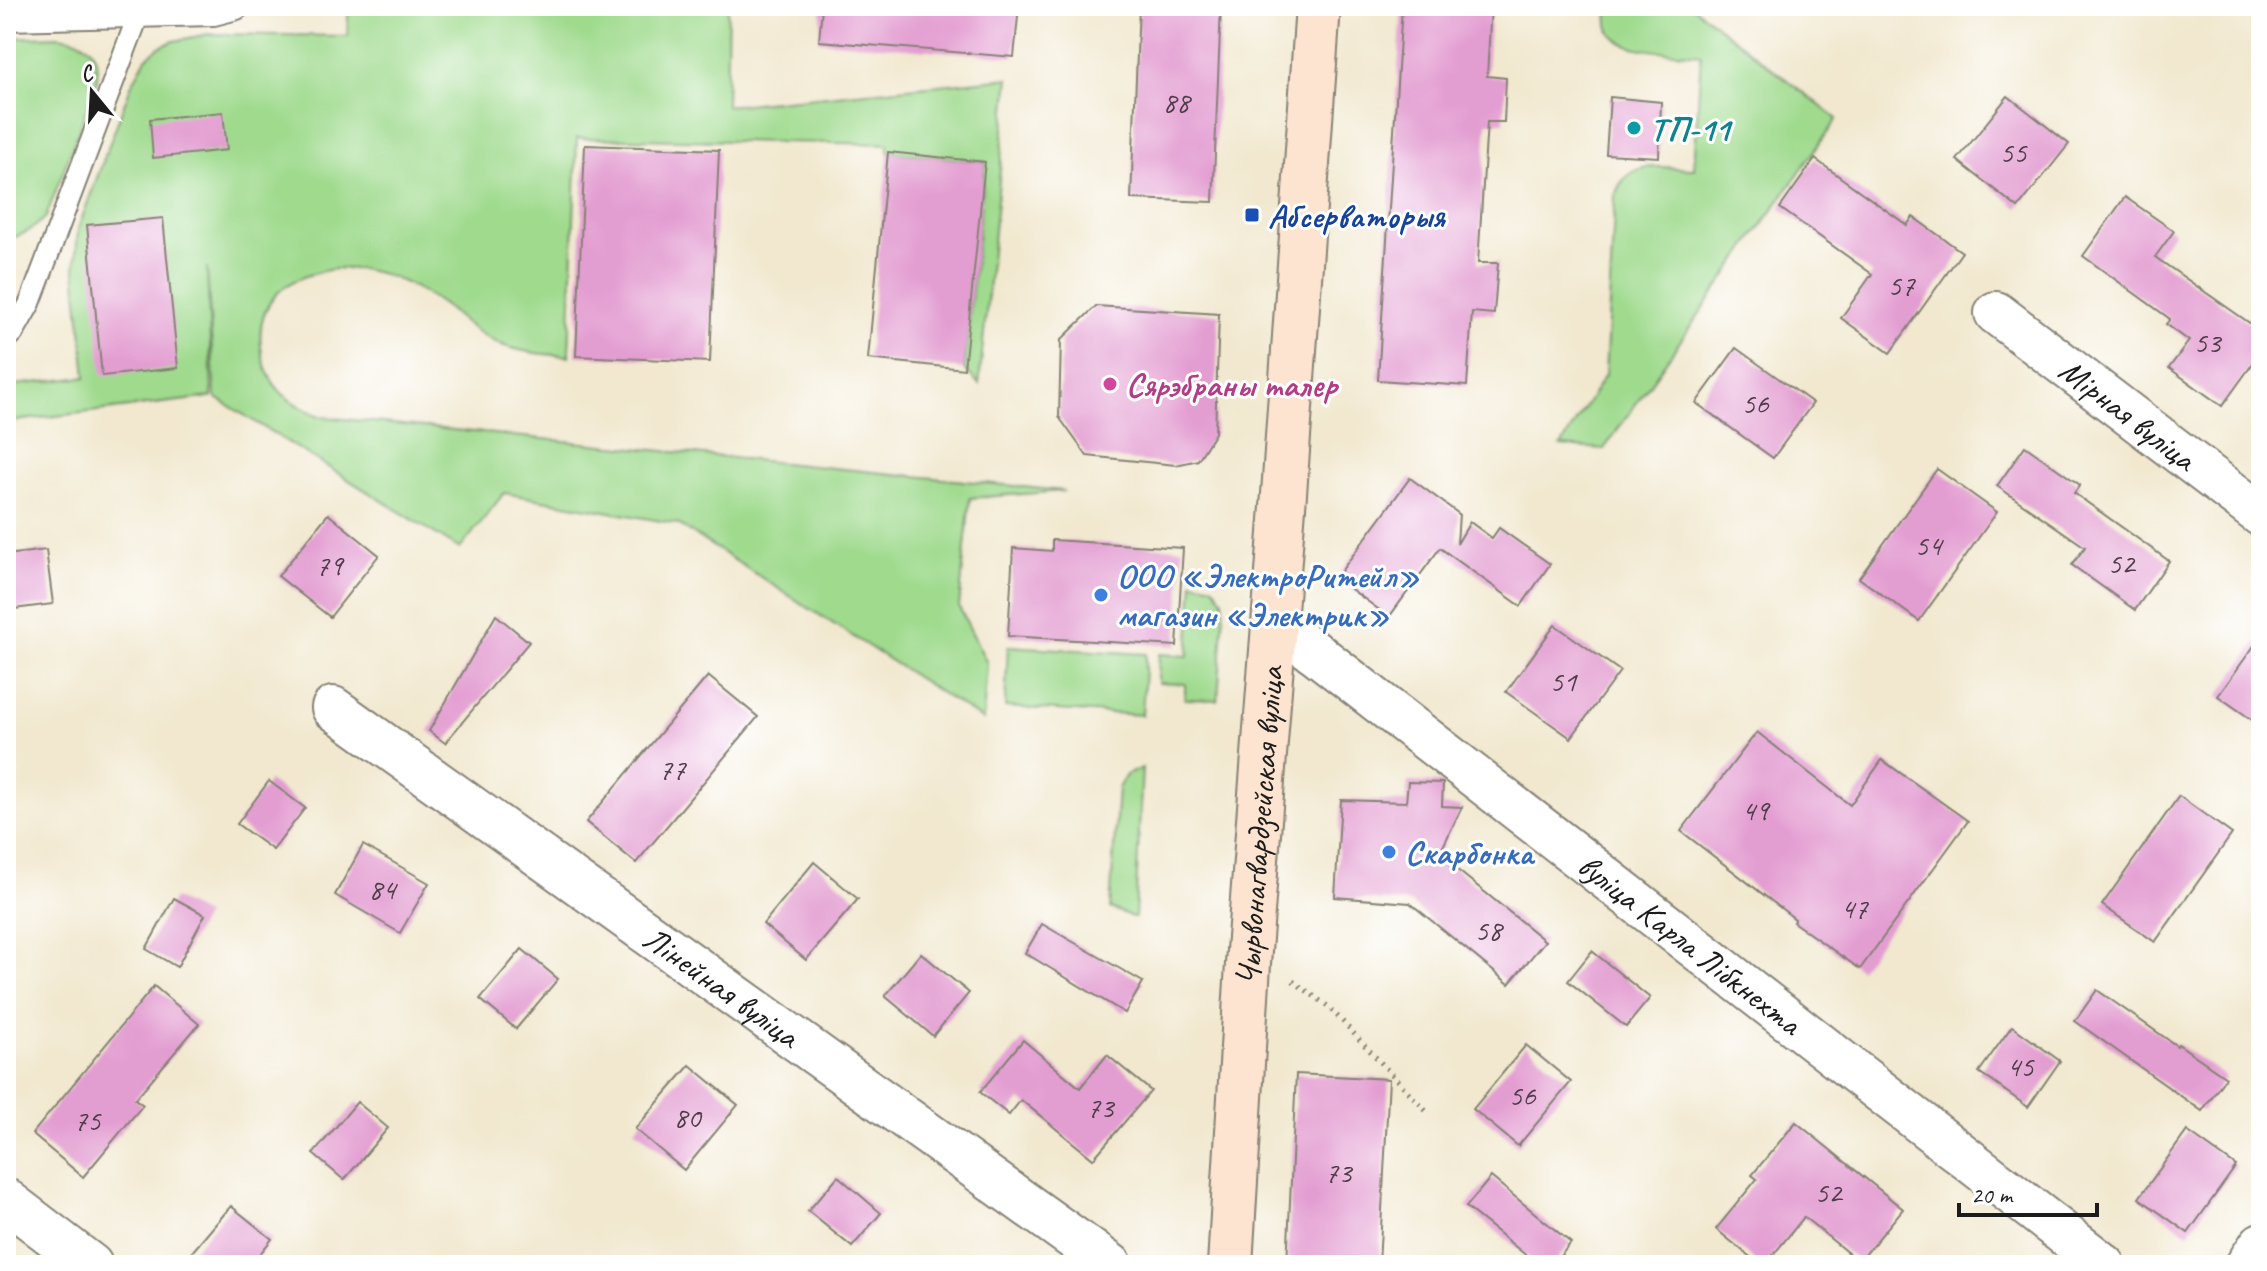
<svg xmlns="http://www.w3.org/2000/svg" width="2267" height="1271" font-family="Caveat,sans-serif">
  <rect width="100%" height="100%" fill="#fff"/>
  <filter id="ink" filterUnits="userSpaceOnUse"><feTurbulence type="fractalNoise" baseFrequency=".0125" numOctaves="2"/><feDisplacementMap in="SourceGraphic" scale="16" xChannelSelector="R" yChannelSelector="G"/><feConvolveMatrix kernelMatrix="1 2 1 2 8 2 1 2 1" color-interpolation-filters="sRGB"/></filter>
  <filter id="wash" filterUnits="userSpaceOnUse"><feTurbulence type="fractalNoise" baseFrequency=".006" numOctaves="4" result="noise"/><feDisplacementMap in="SourceGraphic" scale="32" xChannelSelector="R" yChannelSelector="G"/><feGaussianBlur stdDeviation="1.8" result="paint"/><feColorMatrix in="noise" values="0 0 0 0 0 0 0 0 0 0 0 0 0 0 0 0 0 1.4 0 .05"/><feComposite in="paint" operator="in"/></filter>
  <g filter="url(#wash)">
    <rect width="100%" height="100%" fill="#f1e8cf"/>
    <g fill="#9fda8d" stroke="#5e7b54" stroke-width="2">
      <path d="M348 6H728L726 106 1009 78 979 384 964 369 985 162 888 152V144L577 138 569 356C545 354 520 353 497 343 478 334 463 321 447 308 409 280 363 259 316 273 300 277 285 284 274 297 256 318 258 349 268 373 278 396 300 409 323 417L1064 491 970 498 959 607 987 663 983 720 678 524 504 493 460 549 215 397 207 268 212 397 6 422V386L86 377 75 270 78 229 131 86 146 58 159 47 174 41 209 34 348 36Z"/>
      <path d="M1608 6H1692L1837 119 1604 449 1561 446 1605 375 1615 196C1628 156 1662 169 1694 169L1701 54C1676 50 1624 56 1610 31 1606 24 1608 14 1608 6Z"/>
      <path d="M58 36C88 39 100 50 97 81L46 217C33 229 23 236 6 239V38Z"/>
      <polygon points="1193,582 1214,586 1223,600 1224,610 1218,700 1185,699 1185,684 1158,683 1159,654 1188,656"/>
      <polygon points="1008,646 1146,654 1142,715 1005,707"/>
      <polygon points="1142,768 1135,918 1110,908 1118,788 1126,775"/>
    </g>
    <g id="blocks">
      <g fill="#e39ed1">
        <polygon points="822,6 1019,6 1014,57 819,41"/>
        <polygon points="1139,6 1221,6 1213,202 1131,199"/>
        <polygon points="1402,6 1491,6 1487,76 1506,78 1504,122 1487,122 1478,263 1498,263 1494,314 1472,312 1467,386 1378,380"/>
        <polygon points="2008,96 2069,144 2018,208 1957,160"/>
        <polygon points="1610,97 1661,102 1659,157 1606,154"/>
        <polygon points="223,112 227,150 153,158 150,119"/>
        <polygon points="585,145 719,150 710,362 576,356"/>
        <polygon points="888,152 985,162 964,369 868,359"/>
        <polygon points="1815,159 1907,225 1913,217 1962,252 1890,353 1841,318 1872,274 1780,208"/>
        <polygon points="2125,197 2174,231 2155,257 2261,331 2261,352 2222,406 2169,368 2189,341 2166,324 2170,319 2083,256"/>
        <polygon points="163,218 178,368 102,376 87,225"/>
        <polygon points="1096,306 1219,314 1215,433 1198,460 1176,465 1087,456 1059,417 1061,340"/>
        <polygon points="1736,348 1813,403 1773,458 1696,403"/>
        <polygon points="2025,446 2080,485 2074,493 2169,561 2135,610 2072,565 2085,547 1997,486"/>
        <polygon points="1937,469 1997,512 1919,621 1859,578"/>
        <polygon points="1410,478 1459,514 1457,544 1470,522 1492,538 1499,528 1550,564 1521,606 1440,548 1389,617 1336,578"/>
        <polygon points="328,514 379,555 330,617 278,576"/>
        <polygon points="1052,540 1183,548 1177,646 1008,636 1013,548 1052,551"/>
        <polygon points="46,550 53,604 6,610 6,555"/>
        <polygon points="496,615 529,642 445,743 429,731"/>
        <polygon points="1555,625 1620,671 1571,738 1506,692"/>
        <polygon points="2261,636 2261,726 2218,696"/>
        <polygon points="708,676 758,717 636,863 586,822"/>
        <polygon points="1757,732 1850,805 1882,760 1968,821 1860,969 1793,922 1795,919 1681,831"/>
        <polygon points="269,781 305,808 273,850 237,824"/>
        <polygon points="1408,782 1443,783 1442,806 1462,807 1439,855 1545,941 1509,984 1410,903 1335,897 1341,800 1406,802"/>
        <polygon points="2179,796 2232,834 2155,942 2102,905"/>
        <polygon points="363,845 429,883 400,933 335,895"/>
        <polygon points="814,862 858,899 806,960 763,924"/>
        <polygon points="174,898 205,915 177,967 146,949"/>
        <polygon points="1042,924 1143,982 1125,1013 1025,953"/>
        <polygon points="522,949 558,979 516,1029 480,999"/>
        <polygon points="1592,951 1650,998 1626,1027 1568,981"/>
        <polygon points="921,953 969,993 933,1036 885,996"/>
        <polygon points="154,986 199,1024 135,1099 143,1105 83,1177 32,1134"/>
        <polygon points="2097,990 2177,1046 2178,1044 2226,1077 2202,1111 2075,1021"/>
        <polygon points="2012,1026 2060,1061 2028,1107 1979,1072"/>
        <polygon points="1023,1040 1080,1088 1107,1055 1151,1091 1093,1159 1021,1100 1009,1115 980,1092"/>
        <polygon points="1526,1045 1571,1082 1518,1146 1473,1109"/>
        <polygon points="690,1065 738,1105 684,1170 635,1129"/>
        <polygon points="1296,1074 1389,1079 1379,1265 1287,1265"/>
        <polygon points="357,1102 388,1128 344,1180 313,1154"/>
        <polygon points="1796,1122 1903,1209 1859,1262 1804,1217 1765,1265 1760,1265 1716,1229 1757,1179 1752,1175"/>
        <polygon points="2187,1131 2236,1166 2188,1233 2139,1198"/>
        <polygon points="838,1176 881,1213 852,1247 808,1211"/>
        <polygon points="1491,1177 1571,1243 1553,1265 1538,1265 1466,1207"/>
        <polygon points="231,1206 272,1239 251,1265 181,1265"/>
      </g>
    </g>
  </g>
  <g filter="url(#ink)">
    <use href="#blocks" fill-opacity="0" stroke="#868276" stroke-width="2"/>
    <g fill="none" stroke-linecap="round" stroke-linejoin="round">
      <defs>
        <g id="lane">
          <polyline points="6,20 214,15 237,9 241,6"/>
          <polyline points="6,340 13,333 30,303 138,16"/>
        </g>
        <g id="street">
          <path id="s1" d="M1996 313 2261 515"/>
          <path id="s2" d="M1275 624 1317 654 2104 1265"/>
          <path id="s3" d="M333 708 1111 1265"/>
          <polyline points="6,1200 91,1265"/>
          <polyline points="2247,1265 2261,1244"/>
        </g>
        <g id="secondary">
          <path id="s4" d="M1230 1265 1248 964 1284 494 1318 6"/>
        </g>
      </defs>
      <use href="#lane" stroke="#868276" stroke-width="24"/>
      <use href="#street" stroke="#868276" stroke-width="46"/>
      <use href="#secondary" stroke="#868276" stroke-width="48"/>
      <polyline stroke="#868276" stroke-width="5" stroke-dasharray="2 6" stroke-linecap="butt" points="1293,981 1329,1007 1427,1112"/>
      <use href="#lane" stroke="#fff" stroke-width="20"/>
      <use href="#street" stroke="#fff" stroke-width="42"/>
      <use href="#secondary" stroke="#fde4d0" stroke-width="44"/>
    </g>
  </g>
  <circle fill="#0f9aa8" stroke="#fff" stroke-width="3" cx="1634" cy="128" r="8"/>
  <rect fill="#1a4fb4" stroke="#fff" stroke-width="3" x="1244" y="207" width="16" height="16" rx="4"/>
  <circle fill="#d1479c" stroke="#fff" stroke-width="3" cx="1110" cy="384" r="8"/>
  <g fill="#3f7fe0" stroke="#fff" stroke-width="3">
    <circle cx="1101" cy="595" r="8"/>
    <circle cx="1389" cy="852" r="8"/>
  </g>
  <g text-anchor="middle" dominant-baseline="central" stroke-width="6" stroke-linejoin="round" paint-order="stroke">
    <g font-size="30" fill="#4e3c49">
      <text x="1176" y="102">88</text>
      <text x="2013" y="152">55</text>
      <text x="1901" y="285">57</text>
      <text x="2207" y="342">53</text>
      <text x="1755" y="403">56</text>
      <text x="1928" y="545">54</text>
      <text x="2121" y="563">52</text>
      <text x="329" y="565">79</text>
      <text x="1563" y="681">51</text>
      <text x="672" y="769">77</text>
      <text x="1755" y="810">49</text>
      <text x="382" y="889">84</text>
      <text x="1854" y="908">47</text>
      <text x="1488" y="930">58</text>
      <text x="2020" y="1066">45</text>
      <text x="1522" y="1095">56</text>
      <text x="1100" y="1107">73</text>
      <text x="687" y="1117">80</text>
      <text x="87" y="1120">75</text>
      <text x="1338" y="1172">73</text>
      <text x="1828" y="1192">52</text>
    </g>
    <g font-size="34" font-weight="bold" fill="#0d838f" stroke="#fff" text-anchor="start">
      <text x="1650" y="128">ТП-11</text>
    </g>
    <g font-size="34" font-weight="bold" fill="#164399" stroke="#fff" text-anchor="start">
      <text x="1268" y="215">Абсерваторыя</text>
    </g>
    <g font-size="34" font-weight="bold" fill="#b23c85" stroke="#fff" text-anchor="start">
      <text x="1126" y="384">Сярэбраны талер</text>
    </g>
    <g font-size="34" fill="#1c1c1c" stroke="#fff">
      <text stroke="none"><textPath href="#s1" startOffset="166">Мірная вуліца</textPath></text>
      <text stroke="none"><textPath href="#s4" startOffset="440">Чырвонагвардзейская вуліца</textPath></text>
      <text stroke="none"><textPath href="#s2" startOffset="524">вуліца Карла Лібкнехта</textPath></text>
      <text stroke="none"><textPath href="#s3" startOffset="478">Лінейная вуліца</textPath></text>
    </g>
    <g font-size="34" font-weight="bold" fill="#366cbe" stroke="#fff" text-anchor="start">
      <text x="1117" y="575">ООО «ЭлектроРитейл»<tspan x="1117" dy="39">магазин «Электрик»</tspan></text>
      <text x="1405" y="852">Скарбонка</text>
    </g>
  </g>
  <rect width="2267" height="1271" fill="none" stroke="#fff" stroke-width="32"/>
  <g transform="translate(92 92) rotate(342)" stroke="#ffffff" stroke-width="6" paint-order="stroke">
  <path d="M0-6L14 30L0 20L-14 30Z" fill="#1c1c1c"/>
  <text y="-12" font-size="22" font-weight="bold" text-anchor="middle" fill="#1c1c1c">С</text>
  </g>
  <path d="M1959 1203v12h138v-12" fill="none" stroke="#1c1c1c" stroke-width="4"/>
  <text x="1971" y="1203" font-size="24" fill="#1c1c1c" stroke="#ffffff" stroke-width="6" paint-order="stroke">20 m</text>
</svg>
